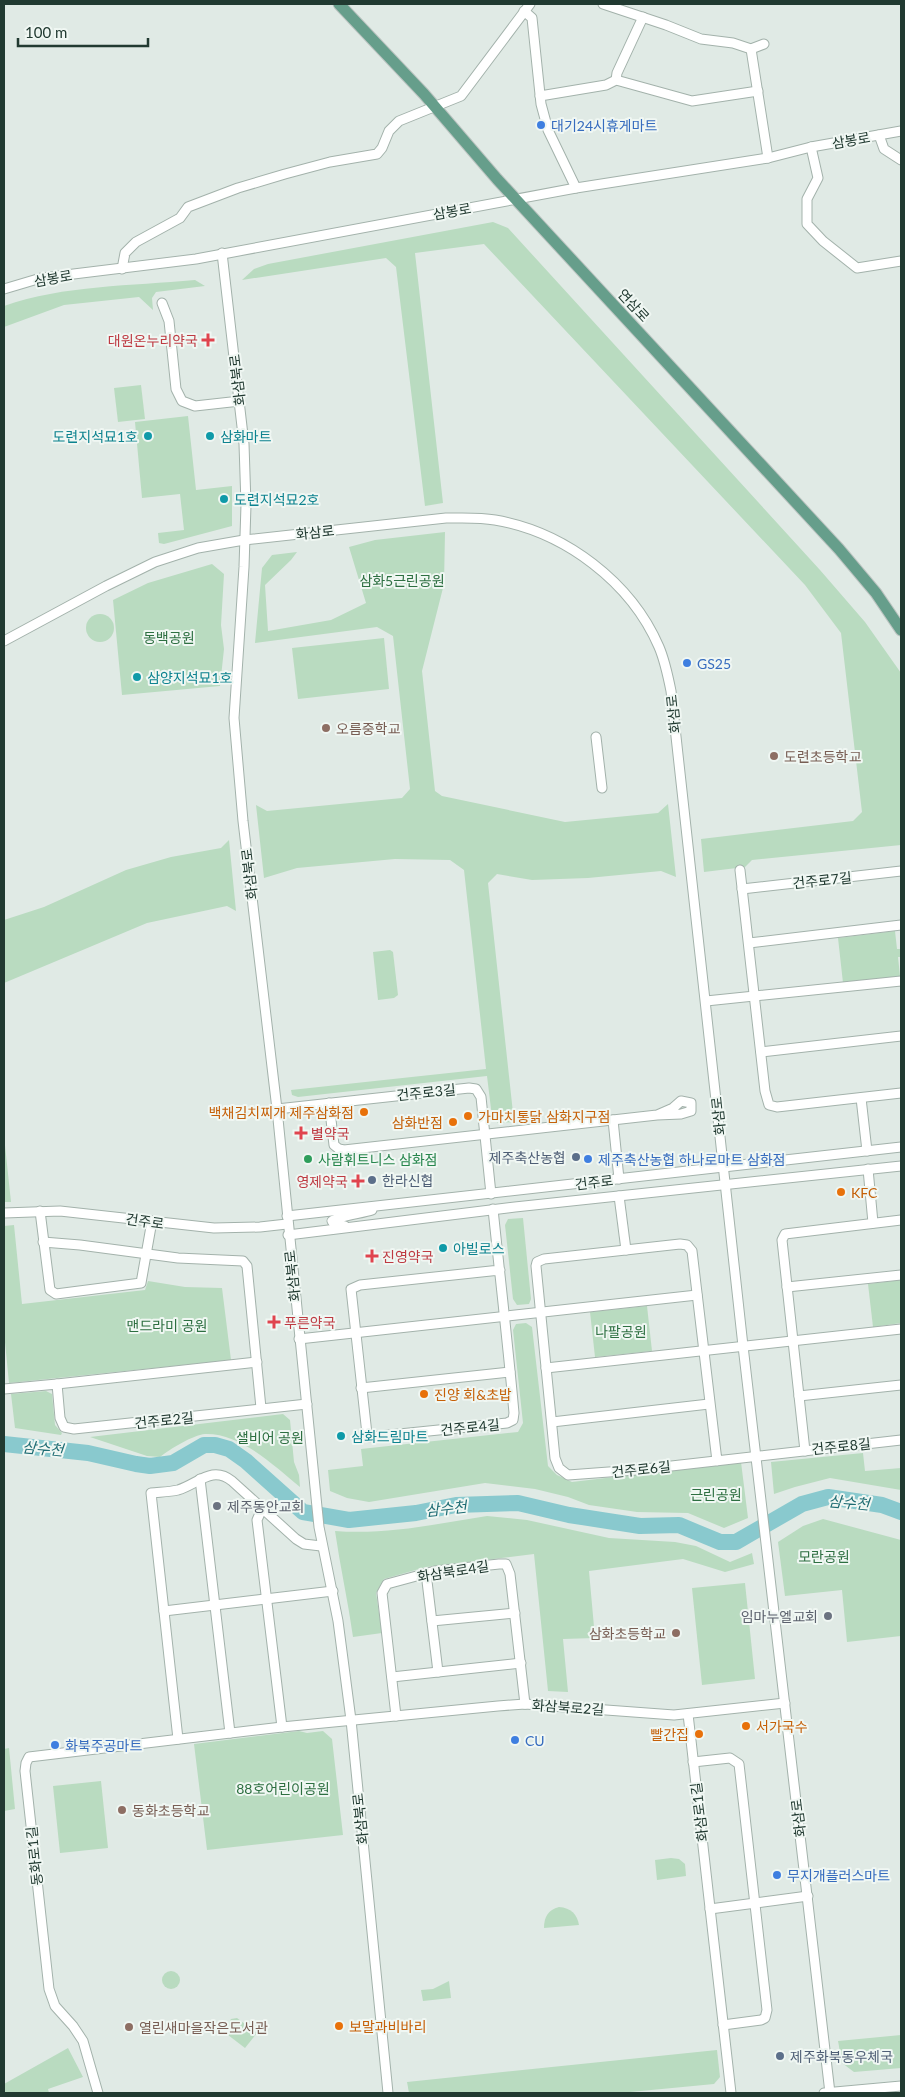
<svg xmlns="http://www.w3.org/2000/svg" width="905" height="2097" font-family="Lato,'Noto Sans KR',sans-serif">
  <rect width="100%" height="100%" fill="#e0eae5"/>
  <g fill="#b9dbc0">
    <polygon points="493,222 508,228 820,570 865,622 901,673 901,845 752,860 745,867 704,872 701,839 853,821 862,812 841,633 805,585 484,244 415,253 443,503 425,506 396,267 386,258 242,280 254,269 268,264"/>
    <path d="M195 280 205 286 156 292 152 298 153 310 139 297 64 305 4 327V306C64 285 131 286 195 280Z"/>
    <polygon points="141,385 145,419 118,422 114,388"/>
    <polygon points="188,416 196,490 232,486 232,526 164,544 159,543 158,533 184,530 180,494 142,498 135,422"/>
    <polygon points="445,532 444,584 422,671 435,791 442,796 565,822 658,813 668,804 676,877 661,871 588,878 532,880 497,874 488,883 514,1122 498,1123 492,1117 487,1076 298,1097 292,1095 291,1090 486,1069 464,870 450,860 395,859 297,868 264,878 256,805 267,811 402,798 410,789 393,636 377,627 255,643 262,568 272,555 297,552 291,560 265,585 268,631 331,620 366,603 349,547 375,540"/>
    <polygon points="212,564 224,574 221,625 224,649 220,686 122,695 113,600 148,583"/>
    <circle cx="100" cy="628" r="14"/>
    <polygon points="384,638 389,689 298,699 292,648"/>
    <polygon points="229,840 236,911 227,906 147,923 4,983 4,920 44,907 126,870 171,857 221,848"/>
    <polygon points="895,931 897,949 901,949 901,957 898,957 900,976 843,983 838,938"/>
    <polygon points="390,950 393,952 398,995 394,998 378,1000 373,952"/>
    <polygon points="4,1136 11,1202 4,1202"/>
    <polygon points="523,1218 531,1299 529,1304 517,1305 513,1299 505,1225 508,1219"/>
    <polygon points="14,1225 22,1304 145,1290 148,1281 185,1287 222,1288 231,1360 9,1383 4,1332 4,1226"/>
    <polygon points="901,1280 901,1323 873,1327 868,1284"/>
    <polygon points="647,1306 652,1351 595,1357 590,1312"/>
    <polygon points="526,1323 532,1327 548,1466 557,1475 572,1482 741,1462 748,1518 724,1528 688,1513 637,1512 589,1505 568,1497 535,1489 485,1483 369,1502 347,1498 330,1491 328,1470 363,1466 361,1449 518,1432 523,1423 513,1330 516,1324"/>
    <polygon points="46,1391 52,1394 55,1425 62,1433 61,1435 15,1428 11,1394"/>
    <path d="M283 1414 290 1420 294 1462 299 1475 300 1487C274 1466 241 1433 205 1434 193 1435 170 1449 160 1457L147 1456 90 1437Z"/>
    <polygon points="863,1453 865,1471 901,1468 901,1490 830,1478 795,1487 774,1494 771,1462"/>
    <path d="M487 1516 527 1520 609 1538 675 1542 696 1546 730 1562 752 1553 754 1564 725 1572 683 1559 589 1571 595 1638 563 1639 568 1692 548 1691 534 1554 426 1567 384 1579 376 1593 382 1633 353 1637C348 1601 340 1566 335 1531 386 1535 437 1524 487 1516Z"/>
    <polygon points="823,1519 901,1540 901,1636 847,1642 842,1590 785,1596 778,1542 803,1526"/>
    <polygon points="745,1583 755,1679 702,1685 692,1588"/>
    <polygon points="299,1731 307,1733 323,1731 332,1739 343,1835 207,1850 194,1744"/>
    <polygon points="9,1748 15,1809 4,1811 4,1749"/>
    <polygon points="101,1781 108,1848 60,1853 53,1786"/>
    <polygon points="671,1858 679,1859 685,1864 686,1876 657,1880 655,1860"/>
    <path d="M559 1907C571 1908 577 1914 579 1925L544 1928C544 1917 548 1910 559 1907Z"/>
    <circle cx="171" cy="1980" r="9"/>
    <polygon points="449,1981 451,1998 423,2001 421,1990 433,1989"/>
    <polygon points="237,2018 257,2033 245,2048 228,2035 226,2027 231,2019"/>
    <polygon points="901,2035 901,2068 854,2072 842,2063 838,2041"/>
    <polygon points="68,2048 83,2077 48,2089 49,2093 4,2093 4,2084"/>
    <polygon points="717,2050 720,2077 714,2084 620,2093 409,2093 407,2082"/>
  </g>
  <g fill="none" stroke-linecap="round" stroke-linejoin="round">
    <polyline stroke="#89c9ce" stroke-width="16" points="4,1444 88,1453 136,1464 150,1466 173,1463 204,1445 215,1445 229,1449 246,1461 303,1512 349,1520 416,1513 456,1505 518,1503 569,1515 640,1526 679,1525 720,1542 736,1542 802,1504 828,1497 882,1505 901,1512"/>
    <defs>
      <g id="minor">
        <polyline points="603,4 666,25 701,39 733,43 751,49 764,44"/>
        <polyline points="524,11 532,18 541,104 548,130 576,188"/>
        <polyline points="751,49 768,158"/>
        <polyline points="616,80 617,73 643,17"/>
        <polyline points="540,96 606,85 616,80 692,101 758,91"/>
        <polyline points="879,135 884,149 901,160"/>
        <polyline points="811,147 818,178 807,199 807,224 823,241 857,268 901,261"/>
        <polyline points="222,253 244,444 246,505 244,567 234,718 243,821 277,1109 319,1527 338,1621 351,1720 388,2093"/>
        <polyline points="122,269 125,253 136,242 180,218 188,207 238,188 285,174 330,162 377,154 382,148 389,131 399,121 461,96 530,4"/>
        <polyline points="4,289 41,278 196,259 576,188 768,158 811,147 901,131"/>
        <polyline points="162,303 169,321 176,389 182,401 195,406 240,401"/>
        <path d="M4 641 106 586 155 562 198 548 244 540 446 518C463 518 479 517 495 520 565 532 631 582 659 647 665 661 668 676 671 691L743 1346 830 2093"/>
        <polyline points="596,737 602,788"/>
        <polyline points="740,870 765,1091 769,1105 777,1107 901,1093"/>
        <polyline points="742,889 901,871"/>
        <polyline points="749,943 901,925"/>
        <polyline points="706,1001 901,981"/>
        <polyline points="761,1052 901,1036"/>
        <polyline points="861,1098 867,1151"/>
        <polyline points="329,1103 334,1145 339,1149 344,1150 657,1115 681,1114 691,1111 691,1103 681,1101 673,1108 657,1115"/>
        <polyline points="277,1109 469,1088 476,1089 481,1097 491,1194"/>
        <polyline points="613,1120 619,1179"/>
        <polyline points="868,1169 873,1223"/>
        <polyline points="619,1196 626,1250"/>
        <path d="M493 1209C500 1277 508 1345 514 1413L513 1420 507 1423 370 1437 367 1434 351 1289 360 1285 500 1270"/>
        <polyline points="40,1211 50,1290 56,1294 141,1283 152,1221"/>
        <polyline points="4,1213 60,1211 214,1228 260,1227 287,1224"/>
        <polyline points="287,1216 901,1147"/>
        <path d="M345 1226 334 1224 332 1221C337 1217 363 1213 372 1210"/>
        <polyline points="288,1235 515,1207 901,1166"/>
        <polyline points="43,1242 80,1245 178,1258 243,1261 247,1266 261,1408"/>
        <polyline points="787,1287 901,1275"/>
        <polyline points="299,1339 697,1295"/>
        <polyline points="546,1368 901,1329"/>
        <polyline points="57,1384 257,1362"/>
        <polyline points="361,1388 510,1372"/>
        <polyline points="4,1389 57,1384 60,1418 64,1427 74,1429 307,1404"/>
        <polyline points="799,1396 901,1385"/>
        <polyline points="552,1422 709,1404"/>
        <polyline points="805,1451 782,1240 785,1234 901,1220"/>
        <polyline points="717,1461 692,1251 687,1245 680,1244 544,1259 537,1262 536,1266 555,1458 559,1468 568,1475 636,1470 901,1440"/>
        <polyline points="200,1479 230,1733"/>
        <polyline points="262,1509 257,1520 282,1727"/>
        <polyline points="426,1573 438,1672"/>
        <polyline points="164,1611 333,1591"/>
        <polyline points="432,1621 515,1613"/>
        <polyline points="392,1677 521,1663"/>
        <polyline points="688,1714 731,2093"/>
        <polyline points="396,1716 382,1593 387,1584 435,1571 499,1564 506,1564 510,1574 525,1704"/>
        <path d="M178 1739 151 1493C160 1492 169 1492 178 1490 198 1484 212 1465 232 1481L296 1539 304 1544 321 1546"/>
        <polyline points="693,1762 730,1758 739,1764 767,2010 765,2018 761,2020 723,2025"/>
        <polyline points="710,1909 808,1896"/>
        <polyline points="98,2093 83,2041 73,2026 55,2006 49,1989 25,1771 26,1763 29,1757 282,1727 498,1706 525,1704 674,1715 785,1703"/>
        <polyline points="824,2093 901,2086"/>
      </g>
      <polyline id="major" points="339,4 424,94 497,179 839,549 876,593 901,630"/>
    </defs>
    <use href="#minor" stroke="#a3b2ab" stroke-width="11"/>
    <use href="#major" stroke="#bcc4c1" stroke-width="13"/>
    <use href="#minor" stroke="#fff" stroke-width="9"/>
    <use href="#major" stroke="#669e8b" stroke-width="11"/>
  </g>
  <g fill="#3f7fe0" stroke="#f0f7f3" stroke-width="2">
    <circle cx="541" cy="125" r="5"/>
    <circle cx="687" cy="663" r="5"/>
    <circle cx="588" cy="1159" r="5"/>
    <circle cx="515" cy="1740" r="5"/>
    <circle cx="55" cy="1745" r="5"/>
    <circle cx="777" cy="1875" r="5"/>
  </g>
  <g fill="#e0444e" stroke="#f0f7f3" stroke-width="2">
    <path d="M205.5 332.5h5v5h5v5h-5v5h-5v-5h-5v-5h5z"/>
    <path d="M298.5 1125.5h5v5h5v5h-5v5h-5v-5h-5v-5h5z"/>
    <path d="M355.5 1173.5h5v5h5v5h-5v5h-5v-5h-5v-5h5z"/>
    <path d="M369.5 1248.5h5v5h5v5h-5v5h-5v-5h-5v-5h5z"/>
    <path d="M271.5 1314.5h5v5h5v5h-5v5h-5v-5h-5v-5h5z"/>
  </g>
  <g fill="#0f9aa8" stroke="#f0f7f3" stroke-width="2">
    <circle cx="148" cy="436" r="5"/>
    <circle cx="210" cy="436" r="5"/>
    <circle cx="224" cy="499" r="5"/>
    <circle cx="137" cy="677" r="5"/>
    <circle cx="443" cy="1248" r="5"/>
    <circle cx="341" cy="1436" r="5"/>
  </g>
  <g fill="#8d6e63" stroke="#f0f7f3" stroke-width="2">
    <circle cx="326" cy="728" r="5"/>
    <circle cx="774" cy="756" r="5"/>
    <circle cx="676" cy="1633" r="5"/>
    <circle cx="122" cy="1810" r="5"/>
    <circle cx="129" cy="2027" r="5"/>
  </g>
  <g fill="#e8710a" stroke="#f0f7f3" stroke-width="2">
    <circle cx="364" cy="1112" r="5"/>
    <circle cx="468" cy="1116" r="5"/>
    <circle cx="453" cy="1122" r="5"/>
    <circle cx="841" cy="1192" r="5"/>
    <circle cx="424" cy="1394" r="5"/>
    <circle cx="746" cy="1726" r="5"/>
    <circle cx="699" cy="1734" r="5"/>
    <circle cx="339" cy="2026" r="5"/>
  </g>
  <g fill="#5c6f8a" stroke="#f0f7f3" stroke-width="2">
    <circle cx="576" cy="1157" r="5"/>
    <circle cx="372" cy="1180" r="5"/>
    <circle cx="780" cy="2056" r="5"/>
  </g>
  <circle fill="#2e9e5b" stroke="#f0f7f3" stroke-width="2" cx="308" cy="1159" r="5"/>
  <g fill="#6b7280" stroke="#f0f7f3" stroke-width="2">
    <circle cx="217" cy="1506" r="5"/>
    <circle cx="828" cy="1616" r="5"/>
  </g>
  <g text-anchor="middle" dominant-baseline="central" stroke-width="4" stroke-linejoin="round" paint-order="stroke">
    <g font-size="14" fill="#366cbe" stroke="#f0f7f3" text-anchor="start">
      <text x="551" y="125">대기24시휴게마트</text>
      <text x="697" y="663">GS25</text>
      <text x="598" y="1159">제주축산농협 하나로마트 삼화점</text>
      <text x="525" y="1740">CU</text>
      <text x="65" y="1745">화북주공마트</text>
      <text x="787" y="1875">무지개플러스마트</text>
    </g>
    <g font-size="14" fill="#213a31" stroke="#f0f7f3">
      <text transform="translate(851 140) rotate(-10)">삼봉로</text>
      <text transform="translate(452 211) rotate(-10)">삼봉로</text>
      <text transform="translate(53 278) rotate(-10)">삼봉로</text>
      <text transform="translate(634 305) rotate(47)">연삼로</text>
      <text transform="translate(237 380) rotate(-97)">화삼북로</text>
      <text transform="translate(315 532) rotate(-6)">화삼로</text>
      <text transform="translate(673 714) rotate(-96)">화삼로</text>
      <text transform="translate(249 874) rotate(-97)">화삼북로</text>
      <text transform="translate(822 880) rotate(-6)">건주로7길</text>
      <text transform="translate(426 1092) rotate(-6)">건주로3길</text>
      <text transform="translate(718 1116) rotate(-96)">화삼로</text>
      <text transform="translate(594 1182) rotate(-7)">건주로</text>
      <text transform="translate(145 1221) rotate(8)">건주로</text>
      <text transform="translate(292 1276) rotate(-96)">화삼북로</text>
      <text transform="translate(164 1420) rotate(-6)">건주로2길</text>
      <text transform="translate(470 1427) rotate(-6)">건주로4길</text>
      <text transform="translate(841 1446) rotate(-6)">건주로8길</text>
      <text transform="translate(641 1469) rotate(-6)">건주로6길</text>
      <text transform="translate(453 1571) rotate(-9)">화삼북로4길</text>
      <text transform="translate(568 1707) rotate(4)">화삼북로2길</text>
      <text transform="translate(699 1812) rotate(-97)">화삼로1길</text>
      <text transform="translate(798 1818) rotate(-97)">화삼로</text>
      <text transform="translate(360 1819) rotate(-96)">화삼북로</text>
      <text transform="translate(34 1856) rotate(-96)">동화로1길</text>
    </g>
    <g font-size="14" fill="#be3a42" stroke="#f0f7f3" text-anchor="start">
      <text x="198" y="340" text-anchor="end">대원온누리약국</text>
      <text x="311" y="1133">별약국</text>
      <text x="348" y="1181" text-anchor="end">영제약국</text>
      <text x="382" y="1256">진영약국</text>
      <text x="284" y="1322">푸른약국</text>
    </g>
    <g font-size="14" fill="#0d838f" stroke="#f0f7f3" text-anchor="start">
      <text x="138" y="436" text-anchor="end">도련지석묘1호</text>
      <text x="220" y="436">삼화마트</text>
      <text x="234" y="499">도련지석묘2호</text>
      <text x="147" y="677">삼양지석묘1호</text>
      <text x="453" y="1248">아빌로스</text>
      <text x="351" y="1436">삼화드림마트</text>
    </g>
    <g font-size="14" fill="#2d6f41" stroke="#f0f7f3">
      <text x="402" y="580">삼화5근린공원</text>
      <text x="169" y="637">동백공원</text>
      <text x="167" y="1325">맨드라미 공원</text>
      <text x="621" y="1331">나팔공원</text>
      <text x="270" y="1437">샐비어 공원</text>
      <text x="716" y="1494">근린공원</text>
      <text x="824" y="1556">모란공원</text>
      <text x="283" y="1788">88호어린이공원</text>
    </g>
    <g font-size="14" fill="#785e54" stroke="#f0f7f3" text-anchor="start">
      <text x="336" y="728">오름중학교</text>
      <text x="784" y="756">도련초등학교</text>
      <text x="666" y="1633" text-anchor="end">삼화초등학교</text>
      <text x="132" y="1810">동화초등학교</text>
      <text x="139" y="2027">열린새마을작은도서관</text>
    </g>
    <g font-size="14" fill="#c56008" stroke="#f0f7f3" text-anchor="start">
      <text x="354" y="1112" text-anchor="end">백채김치찌개 제주삼화점</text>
      <text x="478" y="1116">가마치통닭 삼화지구점</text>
      <text x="443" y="1122" text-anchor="end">삼화반점</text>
      <text x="851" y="1192">KFC</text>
      <text x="434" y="1394">진양 회&amp;초밥</text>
      <text x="756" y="1726">서가국수</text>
      <text x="689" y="1734" text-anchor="end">빨간집</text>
      <text x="349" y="2026">보말과비바리</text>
    </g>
    <g font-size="14" fill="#4e5e75" stroke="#f0f7f3" text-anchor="start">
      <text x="566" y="1157" text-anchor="end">제주축산농협</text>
      <text x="382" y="1180">한라신협</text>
      <text x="790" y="2056">제주화북동우체국</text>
    </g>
    <g font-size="14" fill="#27864d" stroke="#f0f7f3" text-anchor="start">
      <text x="318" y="1159">사람휘트니스 삼화점</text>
    </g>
    <g font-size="14" fill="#5b616d" stroke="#f0f7f3" text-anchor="start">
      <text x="227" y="1506">제주동안교회</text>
      <text x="818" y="1616" text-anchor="end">임마누엘교회</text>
    </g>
    <g font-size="15" font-style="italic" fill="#1e6c73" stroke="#f0f7f3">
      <text transform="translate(43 1448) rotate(5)">삼수천</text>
      <text transform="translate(849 1502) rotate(5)">삼수천</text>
      <text transform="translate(446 1508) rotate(-6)">삼수천</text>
    </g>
  </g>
  <rect width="905" height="2097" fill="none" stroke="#213a31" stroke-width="10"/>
  <path d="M18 38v8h130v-8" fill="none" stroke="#213a31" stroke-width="2.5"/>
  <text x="25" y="38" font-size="15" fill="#213a31" stroke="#f0f7f3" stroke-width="4" paint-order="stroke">100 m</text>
</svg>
